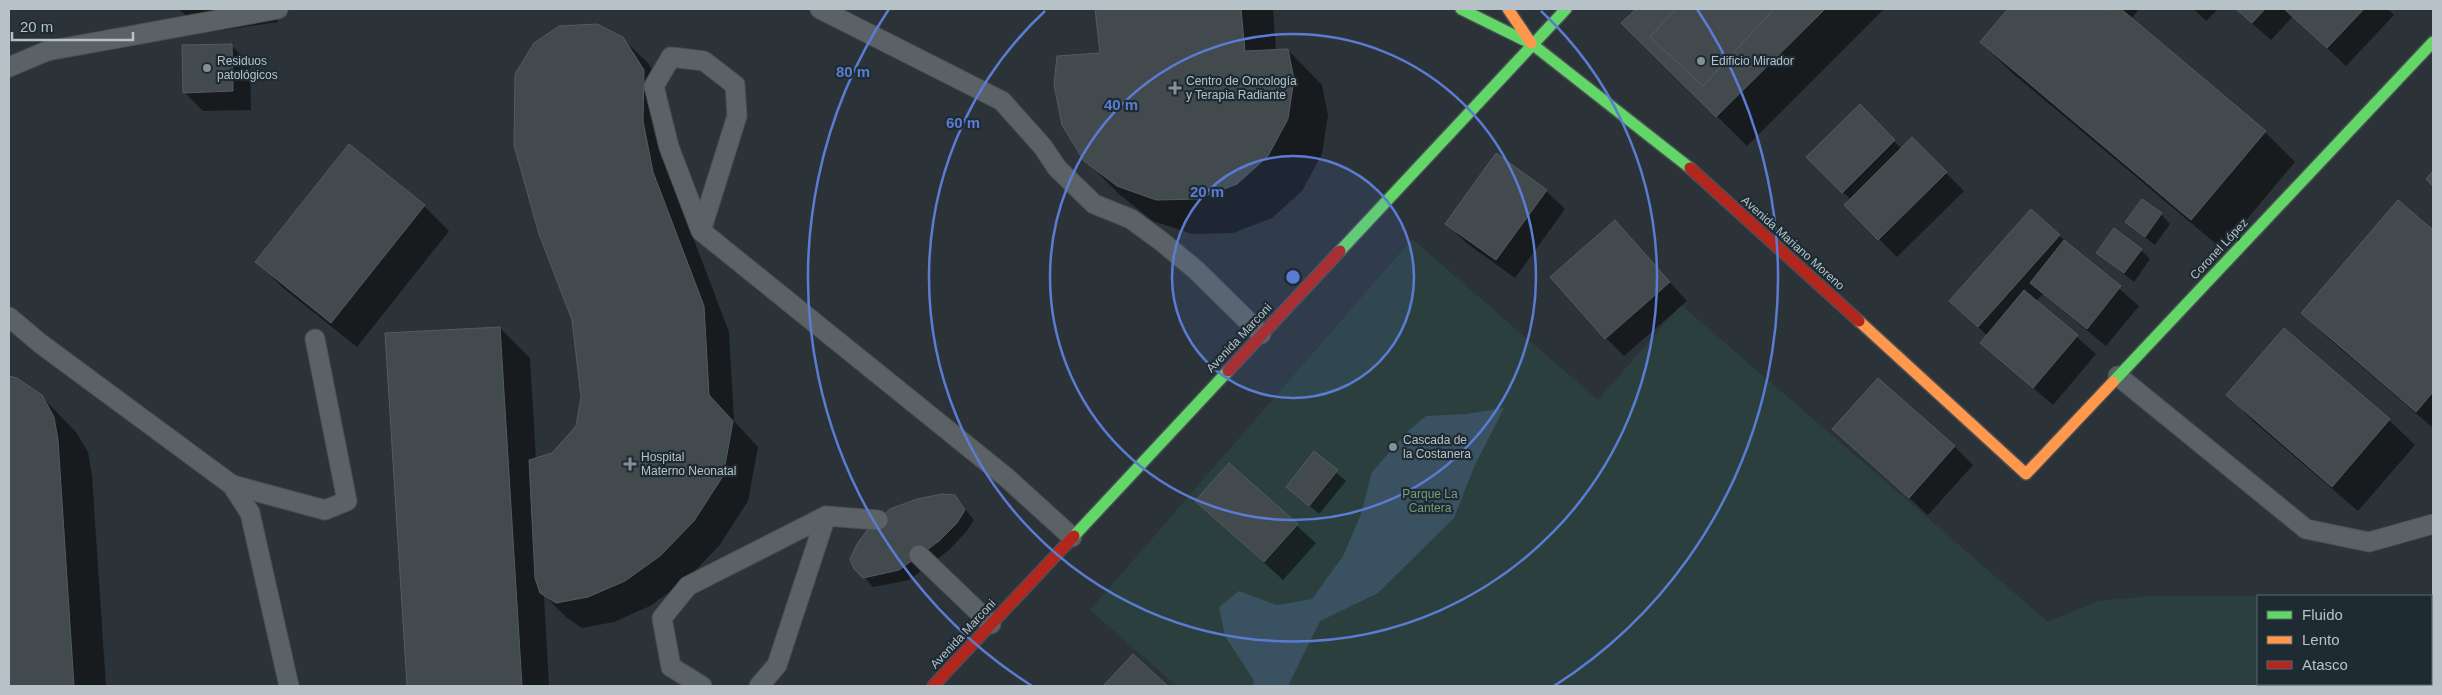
<svg xmlns="http://www.w3.org/2000/svg" width="2442" height="695" font-family="Arial,sans-serif">
  <rect width="100%" height="100%" fill="#2b3338"/>
  <polygon fill="#2b403e" points="1412,239 1598,400 1681,305 2048,622 2098,601 2152,596 2282,596 2258,596 2258,684 2431,684 2431,621 2433,622 2433,686 1177,686 1090,610"/>
  <polygon fill="#395160" points="1504,408 1474,467 1454,518 1378,593 1320,621 1288,686 1254,686 1253,679 1225,636 1219,607 1239,591 1277,605 1312,599 1343,556 1361,514 1372,472 1408,431 1426,416 1466,414"/>
  <g fill="#0007">
    <polygon points="179,9 276,9 278,22 204,33"/>
    <polygon points="1096,9 1273,9 1276,51 1288,50 1322,85 1328,115 1322,154 1302,191 1272,218 1233,233 1192,234 1153,221 1120,195 1085,160 1101,54"/>
    <polygon points="1637,9 1884,9 1747,146 1623,23"/>
    <polygon points="2010,9 2139,9 2131,19 2265,132 2295,162 2222,249 2011,72 1981,42"/>
    <polygon points="2194,9 2218,9 2206,21"/>
    <polygon points="2236,9 2388,9 2394,15 2346,66 2293,16 2271,40"/>
    <polygon points="622,38 648,63 668,96 668,147 678,198 729,332 734,421 758,447 748,501 719,546 685,581 650,606 614,622 582,628 567,618 544,595 549,686 408,686 387,334 500,328 530,358 536,459 552,454 577,427"/>
    <polygon points="231,45 250,64 251,110 203,111 184,92"/>
    <polygon points="1860,106 1902,149 1912,139 1964,191 1897,257 1845,205 1851,200 1808,157"/>
    <polygon points="1546,191 1565,209 1515,278 1465,242 1447,224"/>
    <polygon points="2398,202 2433,232 2433,428 2328,338 2303,313"/>
    <polygon points="424,206 449,231 357,347 282,287 257,262"/>
    <polygon points="2031,211 2139,306 2106,346 2043,294 2036,301 2096,354 2053,405 1982,343 1988,336 1969,319"/>
    <polygon points="2161,214 2170,224 2155,245 2126,222"/>
    <polygon points="1615,222 1687,301 1624,356 1606,338"/>
    <polygon points="2141,250 2150,259 2134,282 2098,253"/>
    <polygon points="2284,330 2389,420 2415,445 2358,511 2253,421 2228,395"/>
    <polygon points="9,377 17,379 41,396 76,432 88,452 92,476 106,686 9,686"/>
    <polygon points="1834,429 1954,446 1973,465 1928,515"/>
    <polygon points="1314,453 1346,481 1319,514 1288,487"/>
    <polygon points="1229,465 1316,543 1283,580 1197,501"/>
    <polygon points="954,496 974,520 966,532 949,550 909,580 873,587 864,577"/>
    <polygon points="1134,655 1166,686 1105,686"/>
  </g>
  <g fill="#434a4e" stroke="#535b5f">
    <polygon points="1095,9 1241,9 1245,51 1288,49 1294,79 1288,119 1268,156 1237,184 1198,199 1156,200 1117,186 1084,161 1062,125 1054,85 1057,56 1100,53"/>
    <polygon points="1636,9 1825,9 1716,117 1621,23"/>
    <polygon points="1676,9 1774,9 1703,86 1650,37"/>
    <polygon points="2008,9 2101,9 2104,11 2106,9 2121,9 2266,131 2191,220 1980,42"/>
    <polygon points="2236,9 2265,9 2252,23"/>
    <polygon points="2284,9 2364,9 2327,48"/>
    <polygon points="597,24 623,37 644,70 643,121 653,172 704,306 709,395 733,421 723,476 694,521 660,556 625,581 588,597 556,603 540,593 535,578 529,460 552,453 576,426 581,397 572,320 539,234 514,145 515,74 534,43 559,26"/>
    <polygon points="232,44 233,91 183,93 182,45"/>
    <polygon points="1860,104 1895,140 1842,193 1806,157"/>
    <polygon points="1912,137 1947,172 1878,240 1844,205"/>
    <polygon points="349,144 425,205 331,323 255,262"/>
    <polygon points="1496,153 1547,190 1496,260 1445,224"/>
    <polygon points="2433,171 2433,186 2426,179"/>
    <polygon points="2142,199 2162,213 2145,237 2125,222"/>
    <polygon points="2398,200 2433,230 2433,392 2416,412 2301,313"/>
    <polygon points="2031,209 2060,235 1978,327 1949,301"/>
    <polygon points="1615,220 1670,282 1605,339 1550,277"/>
    <polygon points="2114,228 2142,249 2124,273 2096,253"/>
    <polygon points="2064,240 2121,286 2087,329 2030,283"/>
    <polygon points="2024,290 2078,335 2033,388 1980,343"/>
    <polygon points="500,327 522,686 407,686 385,333"/>
    <polygon points="2284,328 2390,419 2332,487 2226,395"/>
    <polygon points="9,376 17,378 42,395 54,417 58,440 74,686 9,686"/>
    <polygon points="1878,378 1955,446 1909,498 1832,429"/>
    <polygon points="1314,451 1338,470 1309,506 1286,487"/>
    <polygon points="1229,463 1298,524 1264,562 1195,501"/>
    <polygon points="942,494 955,495 965,510 957,523 939,541 899,570 863,578 854,569 850,559 857,544 868,529 890,509 917,499"/>
    <polygon points="1133,654 1168,686 1103,686"/>
    <polygon points="2386,684 2401,684 2403,686 2383,686"/>
  </g>
  <g fill="none" stroke-linecap="round" stroke-linejoin="round">
    <defs>
      <g id="lane">
        <polyline points="820,9 1002,101 1043,147 1057,168 1094,204 1131,219 1161,241 1196,270 1261,334"/>
        <polyline points="9,67 47,51 278,9"/>
        <polyline points="701,231 737,116 735,85 704,61 671,57 654,86 669,147 701,231 1007,478 1072,537"/>
        <polyline points="9,317 41,344 232,485 250,513 289,686"/>
        <polyline points="2118,376 2306,529 2369,542 2433,524"/>
        <polyline points="232,485 325,510 347,501 315,339"/>
        <polyline points="919,555 991,624"/>
        <polyline points="702,686 671,667 662,618 688,586 826,516 878,520"/>
        <polyline points="759,686 777,665 826,516"/>
      </g>
      <g id="fast">
        <polyline points="1461,9 1532,44 1690,168"/>
        <polyline points="1340,251 1566,9"/>
        <polyline points="2113,382 2433,42"/>
        <polyline points="1074,536 1228,371"/>
      </g>
      <g id="slow">
        <polyline points="1508,9 1531,43"/>
        <polyline points="1859,321 2026,474 2113,382"/>
      </g>
      <g id="jam">
        <polyline points="1690,168 1859,321"/>
        <polyline points="1228,371 1340,251"/>
        <polyline points="933,686 1074,536"/>
      </g>
    </defs>
    <use href="#lane" stroke="#484f53" stroke-width="21"/>
    <use href="#fast" stroke="#484f53" stroke-width="14"/>
    <use href="#slow" stroke="#484f53" stroke-width="14"/>
    <use href="#jam" stroke="#484f53" stroke-width="14"/>
    <use href="#lane" stroke="#5b6266" stroke-width="19"/>
    <use href="#fast" stroke="#63d668" stroke-width="11"/>
    <use href="#slow" stroke="#ff974d" stroke-width="11"/>
    <use href="#jam" stroke="#b3261e" stroke-width="11"/>
  </g>
  <circle cx="1293" cy="277" r="121" fill="#5a7cd2" fill-opacity=".12"/>
  <g fill="none" stroke="#5a7cd2" stroke-width="2.5">
    <circle cx="1293" cy="277" r="121"/>
    <circle cx="1293" cy="277" r="243"/>
    <path d="M1541 11A364 364 0 1 1 1045 11"/>
    <path d="M1032 686A485 485 0 0 1 889 9M1697 9A485 485 0 0 1 1554 686"/>
  </g>
  <g fill="#858f96" stroke="#1e2b33" stroke-width="2">
    <circle cx="1701" cy="61" r="5"/>
    <circle cx="207" cy="68" r="5"/>
    <path d="M1172.5 80.5h5v5h5v5h-5v5h-5v-5h-5v-5h5z"/>
    <circle cx="1393" cy="447" r="5"/>
    <path d="M627.5 456.5h5v5h5v5h-5v5h-5v-5h-5v-5h5z"/>
  </g>
  <g text-anchor="middle" dominant-baseline="central" stroke-width="4.5" stroke-linejoin="round" paint-order="stroke">
    <g font-size="12" fill="#b6c1c8" stroke="#1e2b33" text-anchor="start">
      <text x="217" y="61">Residuos<tspan x="217" dy="14">patológicos</tspan></text>
      <text x="1711" y="61">Edificio Mirador</text>
      <text x="1186" y="81">Centro de Oncología<tspan x="1186" dy="14">y Terapia Radiante</tspan></text>
      <text x="1403" y="440">Cascada de<tspan x="1403" dy="14">la Costanera</tspan></text>
      <text x="641" y="457">Hospital<tspan x="641" dy="14">Materno Neonatal</tspan></text>
    </g>
    <g font-size="12" fill="#b6c1c8" stroke="#1e2b33">
      <text transform="translate(1793 243) rotate(42)">Avenida Mariano Moreno</text>
      <text transform="translate(2219 249) rotate(-47)">Coronel López</text>
      <text transform="translate(1239 338) rotate(-47)">Avenida Marconi</text>
      <text transform="translate(963 634) rotate(-47)">Avenida Marconi</text>
    </g>
    <g font-size="12" fill="#759d76" stroke="#1e2b33">
      <text x="1430" y="494">Parque La<tspan x="1430" dy="14">Cantera</tspan></text>
    </g>
  </g>
  <circle cx="1293" cy="277" r="8" fill="#5a7cd2" stroke="#1e2b33" stroke-width="2.5"/>
  <g font-size="15" text-anchor="middle" font-weight="bold" fill="#5a7cd2" stroke="#1e2b33" stroke-width="4.5" stroke-linejoin="round" paint-order="stroke">
    <text x="853" y="77">80 m</text>
    <text x="1121" y="110">40 m</text>
    <text x="963" y="128">60 m</text>
    <text x="1207" y="197">20 m</text>
  </g>
  <rect width="2442" height="695" fill="none" stroke="#b6c1c8" stroke-width="20"/>
  <rect x="2257" y="595" width="175" height="90" fill="#1e2b33" stroke="#5b676f"/>
  <rect x="2267" y="611" width="25" height="8" fill="#63d668" stroke="#5b676f"/>
  <text x="2302" y="620" font-size="15" fill="#b6c1c8">Fluido</text>
  <rect x="2267" y="636" width="25" height="8" fill="#ff974d" stroke="#5b676f"/>
  <text x="2302" y="645" font-size="15" fill="#b6c1c8">Lento</text>
  <rect x="2267" y="661" width="25" height="8" fill="#b3261e" stroke="#5b676f"/>
  <text x="2302" y="670" font-size="15" fill="#b6c1c8">Atasco</text>
  <path d="M12 32v8h121v-8" fill="none" stroke="#b6c1c8" stroke-width="2.5"/>
  <text x="20" y="32" font-size="15" fill="#b6c1c8" stroke="#1e2b33" stroke-width="4" paint-order="stroke">20 m</text>
</svg>
